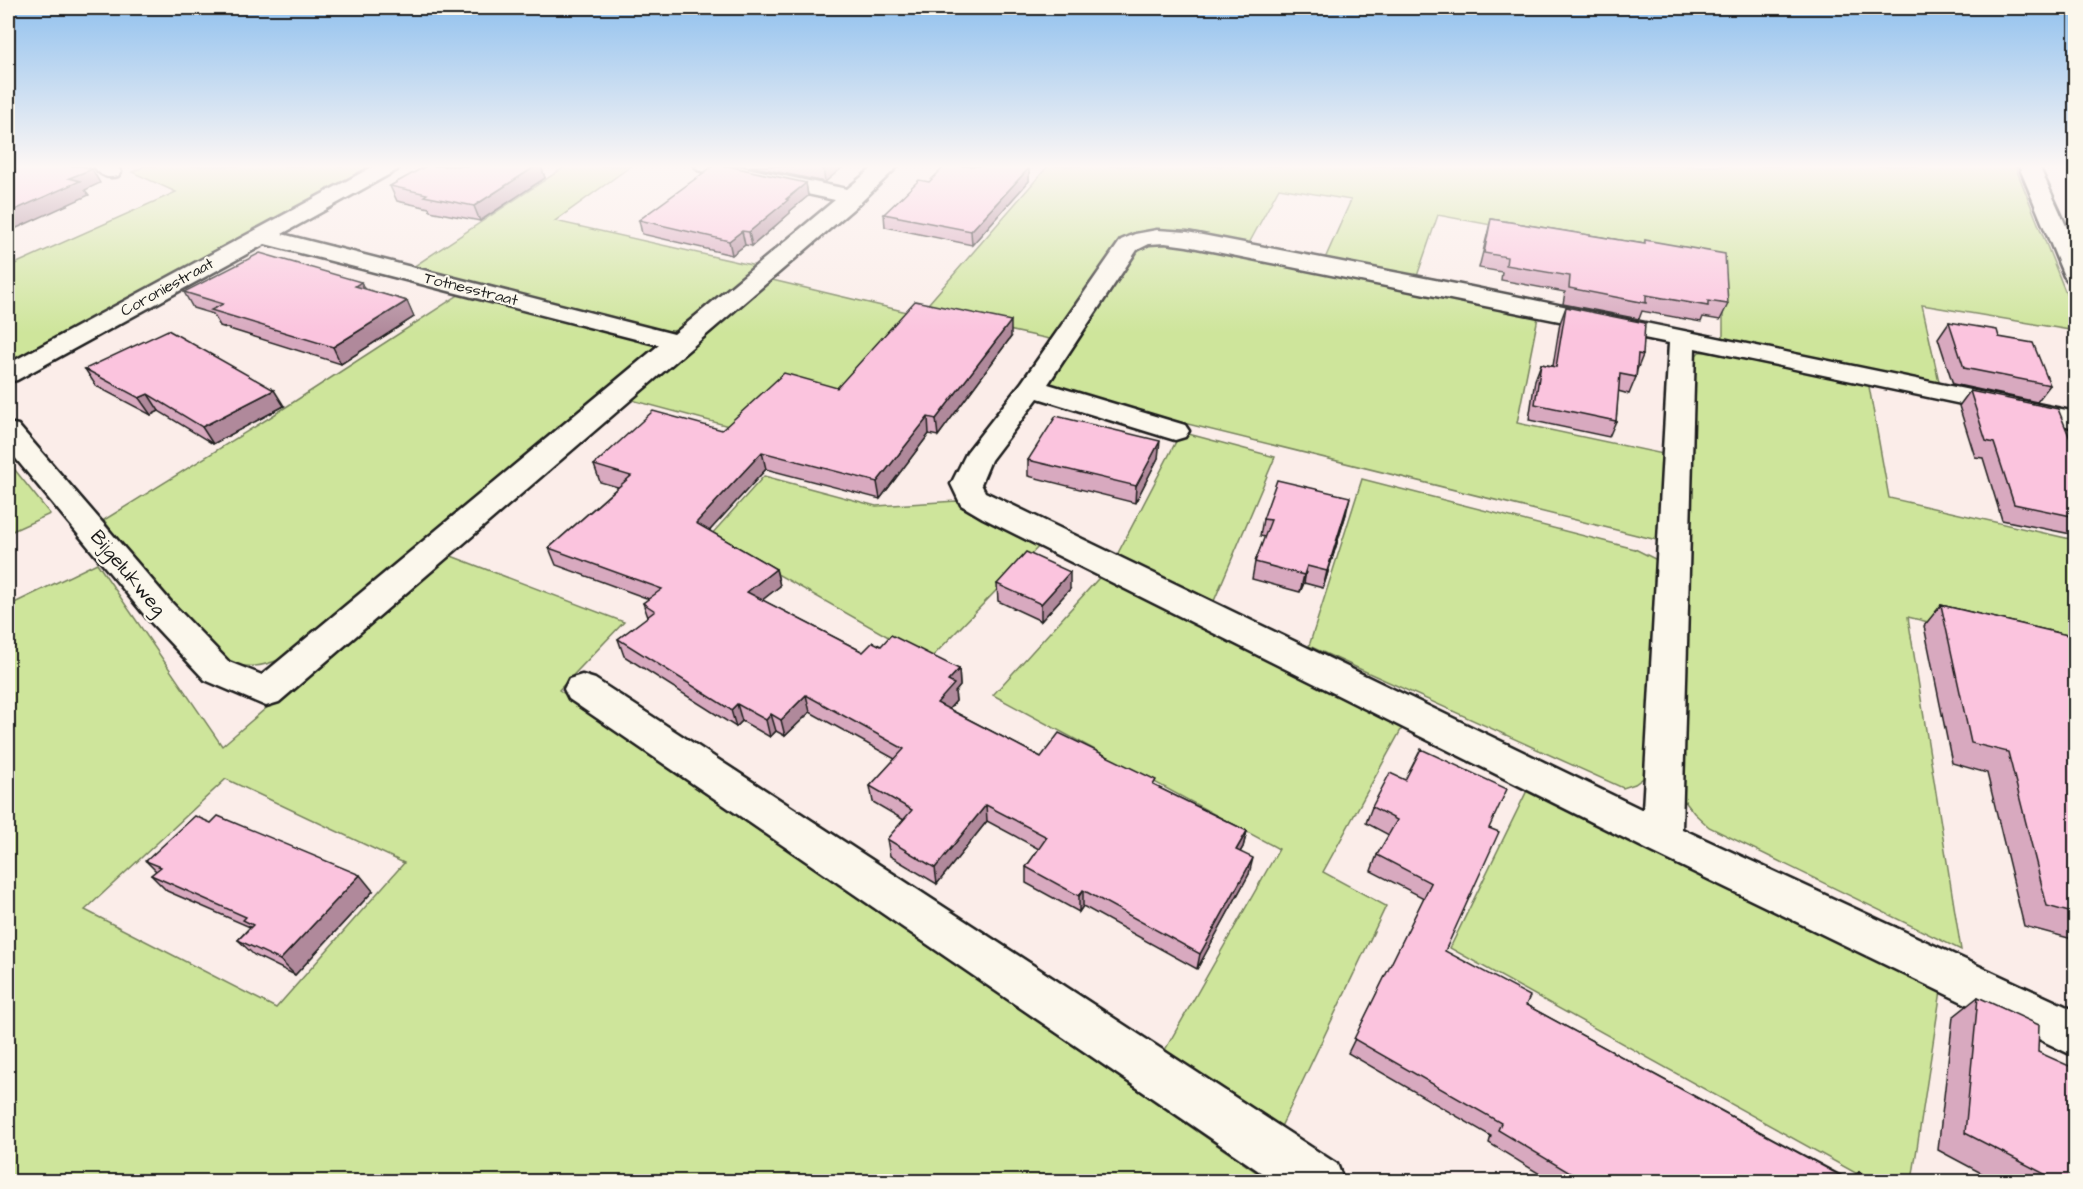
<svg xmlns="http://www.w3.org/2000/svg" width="2083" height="1189" font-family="'Architects Daughter',sans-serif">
  <rect width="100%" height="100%" fill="#fbede9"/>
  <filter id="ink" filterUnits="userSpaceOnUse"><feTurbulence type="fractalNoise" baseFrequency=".0167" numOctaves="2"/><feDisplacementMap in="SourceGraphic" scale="12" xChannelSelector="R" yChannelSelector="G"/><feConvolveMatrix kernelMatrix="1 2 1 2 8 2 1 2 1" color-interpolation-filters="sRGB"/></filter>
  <g filter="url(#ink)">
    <g fill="#cee59b" stroke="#75805c" stroke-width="1.5" fill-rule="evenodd">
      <polygon points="145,166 382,166 8,368 8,267 176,192 132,172"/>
      <polygon points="566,166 631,166 555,221 760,267 686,328 672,331 657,331 413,267"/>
      <path d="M1048 166H2015L2075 316 2076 331 1922 305 1940 386 1723 343V268L1438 215 1416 279 1324 261 1351 200 1279 188 1247 247C1214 241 1158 223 1127 235L1054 340 922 311Z"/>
      <polygon points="1165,241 1539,312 1517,423 1668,455 1661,541 1050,390 1042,385 1139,246"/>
      <polygon points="768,279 911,313 831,396 736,428 628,399"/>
      <path d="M463 292 661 344V349L281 659C261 667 247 669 226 662L145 579 104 520 269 418Z"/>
      <polygon points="1712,351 1868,381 1889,498 2070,539 2076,552 2075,658 1908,617 1961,950 1709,827 1694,813 1680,795 1690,362 1699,352"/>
      <polygon points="1181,432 1275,457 1214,601 1116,557"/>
      <polygon points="15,470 50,514 8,533 8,474"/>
      <polygon points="764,476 876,506 957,501 1043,542 929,660 710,536"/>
      <polygon points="1362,479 1635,549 1659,561 1646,776 1635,784 1623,788 1309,646"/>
      <path d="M446 554 624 622 559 690 1269 1181 8 1182V606L97 563 222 746ZM226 779 404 863 276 1008 85 910Z"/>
      <polygon points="1107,569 1413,708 1323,872 1386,906 1278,1133 1161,1057 1279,849 993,695"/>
      <polygon points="1537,770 1945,964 1912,1181 1870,1181 1450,948"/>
    </g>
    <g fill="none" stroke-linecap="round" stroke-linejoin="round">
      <defs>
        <g id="minor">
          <path d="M94 166H117L121 172 118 176C107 179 100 176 94 166Z"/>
          <polygon points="374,166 400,166 397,170 282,234 674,334 835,200 705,172 698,170 695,166 737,166 847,189 875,166 898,166 861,202 279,702 266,706 205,680 147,618 8,449 8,423 18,425 171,602 229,662 262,675 659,345 265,244 17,380 8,382 8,364"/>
          <polygon points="2019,166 2039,166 2076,248 2076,283 2068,281 2064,276"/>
          <path d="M1157 230 1187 232 1471 287 2076 412V428L1695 348 1682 829 2076 1011V1057L1648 850 983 518 961 505 951 484 967 452 1022 382 1121 240 1135 234ZM1165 243 1187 246 1669 343 1643 810 985 492 981 484 991 460 1038 398 1165 437 1175 440 1185 437 1189 431 1185 425 1048 384 1137 250 1149 244Z"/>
          <polygon points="582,675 595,679 1337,1164 1344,1182 1275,1182 569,699 564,689 569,679"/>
        </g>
      </defs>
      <use href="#minor" stroke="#1c1c1c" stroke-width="5"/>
      <use href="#minor" fill="#fbf7ec" fill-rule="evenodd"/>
    </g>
    <g fill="#d8a9bf" stroke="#1c1c1c" stroke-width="1.5">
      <polygon points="426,166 541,166 545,178 480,221 430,211 429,208 397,201 390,186"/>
      <polygon points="750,166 844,166 825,182"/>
      <polygon points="1029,168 1029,181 972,245 885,227 884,214 929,182"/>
      <polygon points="806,183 808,196 790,211 790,213 752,246 745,245 732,255 642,234 639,220"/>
      <polygon points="1491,219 1644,244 1645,240 1728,304 1720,320 1703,317 1701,322 1642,311 1639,319 1563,304 1565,292 1501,280 1502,272 1479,268"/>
      <polygon points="361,282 364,289 407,301 414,317 341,364 220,326 213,314 193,308 184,292"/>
      <polygon points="1566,307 1643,355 1637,370 1636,377 1629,394 1618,391 1616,421 1609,437 1529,420 1535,380 1541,364 1553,366 1560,323"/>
      <polygon points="1949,322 1999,337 2050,385 2037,402 1953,384 1938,338"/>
      <polygon points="1011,337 938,436 929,434 880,499 766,469 709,531 776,569 780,586 762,600 863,652 881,646 959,669 960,686 955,692 956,701 949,709 1041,757 1155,786 1247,831 1243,847 1240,852 1249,874 1197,969 1083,906 1079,912 1026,883 1026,867 1039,849 987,821 937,884 890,856 887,839 904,820 873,802 870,786 895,759 810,712 785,736 776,731 770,737 742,721 736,727 624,656 618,639 648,617 643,603 649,599 556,565 549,548 618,487 600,482 594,465 722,430 837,388"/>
      <polygon points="85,369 284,406 213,444 159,411 151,415 96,386"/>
      <polygon points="1970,391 2076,453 2076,535 2002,520 1983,458 1975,457 1959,406"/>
      <polygon points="1158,458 1135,503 1028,476 1028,460"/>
      <polygon points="1346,514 1323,588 1304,583 1300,592 1252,579 1255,562 1265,537 1260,536 1263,519"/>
      <polygon points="997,584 1070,589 1041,621 998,601"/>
      <polygon points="1941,605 2076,637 2076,940 2024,926 1987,773 1952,763 1924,626"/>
      <polygon points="1372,807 1489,828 1445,951 1526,1005 1848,1179 1859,1172 1880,1182 1553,1182 1489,1143 1491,1136 1348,1053 1424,898 1371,871 1377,855 1389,835 1366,823"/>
      <polygon points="146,861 373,891 295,975 254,955 238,940 250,927 167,891 151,875 156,871"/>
      <polygon points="1978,997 2038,1052 2076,1182 1998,1182 1938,1150 1953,1017"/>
    </g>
    <g fill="#b0899b" stroke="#1c1c1c" stroke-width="1.5">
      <polygon points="536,166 541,166 545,178 480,221 474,206"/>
      <polygon points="824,166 844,166 825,182 823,167"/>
      <polygon points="1029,168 1029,181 972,245 971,231"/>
      <polygon points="92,169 100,183 85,190 89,195 8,232 8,213 69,178"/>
      <polygon points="806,183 808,196 790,211 790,213 752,246 749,232"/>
      <polygon points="742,231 745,245 732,255 729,241"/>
      <polygon points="361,282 368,298 355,286"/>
      <polygon points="407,301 414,317 341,364 333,347"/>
      <polygon points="1011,321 1011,337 938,436 936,419"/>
      <polygon points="274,390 284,406 213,444 202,427"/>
      <polygon points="148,394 159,411 151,415 139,398"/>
      <polygon points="928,417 929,434 880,499 877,482"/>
      <polygon points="1160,441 1158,458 1135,503 1136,486"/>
      <polygon points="762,452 766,469 701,540 696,523"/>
      <polygon points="1350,497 1346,514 1323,588 1327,571"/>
      <polygon points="1307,566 1304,583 1300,592 1304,575"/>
      <polygon points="776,569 780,586 751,609 747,592"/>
      <polygon points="1070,572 1070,589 1041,621 1041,604"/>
      <polygon points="959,669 960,686 955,692 956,701 939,720 937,703 948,681"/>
      <polygon points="806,695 810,712 785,736 781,720"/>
      <polygon points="737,704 742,721 736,727 731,710"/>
      <polygon points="771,714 776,731 770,737 766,720"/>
      <polygon points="986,805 987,821 937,884 935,868"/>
      <polygon points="1247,831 1243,847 1232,866 1236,850"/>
      <polygon points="1253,858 1249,874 1197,969 1200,954"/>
      <polygon points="360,875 373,891 295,975 280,960"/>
      <polygon points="1083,890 1083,906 1079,912 1079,896"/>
    </g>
    <g fill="#fbc4de" stroke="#1c1c1c" stroke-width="1.5">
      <polygon points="8,166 82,166 92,169 69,178 80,181 8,213"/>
      <polygon points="426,166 536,166 474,206 424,196 427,194 390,186"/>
      <polygon points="713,166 728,166 806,183 786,199 788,200 749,232 742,231 729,241 639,220"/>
      <polygon points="945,166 1023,166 1029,168 971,231 884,214 919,180 929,182"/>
      <polygon points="1491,219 1645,244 1645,240 1725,254 1728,304 1708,301 1708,306 1646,295 1646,303 1569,288 1570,276 1506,265 1507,257 1484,253"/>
      <polygon points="260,253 361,282 355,286 407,301 333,347 211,310 223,304 184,292"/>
      <polygon points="915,301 1011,321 936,419 928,417 877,482 762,452 696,523 776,569 747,592 863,652 873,642 881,646 891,635 959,669 948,681 954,684 937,703 1041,757 1059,733 1156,780 1153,785 1247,831 1236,850 1253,858 1200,954 1083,890 1079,896 1026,867 1047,837 986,805 935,868 887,839 912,810 870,786 904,749 806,695 781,720 771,714 766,720 737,704 731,710 618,639 655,611 643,603 662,589 549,548 631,476 594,465 653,411 722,430 784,373 837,388"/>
      <polygon points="1566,307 1645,323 1643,355 1638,354 1636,377 1620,374 1616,421 1535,404 1541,364 1556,367"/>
      <polygon points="1949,322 1997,330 1999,337 2033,343 2050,385 1964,368"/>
      <polygon points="168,330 274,390 202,427 148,394 139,398 85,369"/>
      <polygon points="1970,391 2058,409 2076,453 2076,517 2014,504 1994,443 1986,441"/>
      <polygon points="1056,416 1160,441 1136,486 1028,460"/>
      <polygon points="1277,480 1350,497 1327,571 1307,566 1304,575 1255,562 1271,520 1263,519"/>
      <polygon points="1026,552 1070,572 1041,604 997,584"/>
      <polygon points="1941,605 2076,637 2076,914 2047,906 2008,752 1971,743"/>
      <polygon points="1421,749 1507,789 1489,828 1499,832 1445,951 1530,996 1526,1005 1852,1182 1585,1182 1498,1130 1501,1123 1354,1039 1431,883 1377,855 1397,820 1372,807 1390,773 1405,780"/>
      <polygon points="195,816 211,823 218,816 360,875 280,960 238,940 253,925 243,920 246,917 151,875 161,867 146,861"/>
      <polygon points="1978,997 2039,1025 2038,1052 2076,1069 2076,1182 2060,1182 1965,1133"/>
      <polygon points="1859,1172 1880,1182 1859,1182"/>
    </g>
  </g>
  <linearGradient id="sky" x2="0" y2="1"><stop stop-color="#91c1ee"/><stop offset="0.5" stop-color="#fdf7f5"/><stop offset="1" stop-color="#fdf7f5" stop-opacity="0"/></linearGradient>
  <rect width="2083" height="333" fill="url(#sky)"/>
  <g text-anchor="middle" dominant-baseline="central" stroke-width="4.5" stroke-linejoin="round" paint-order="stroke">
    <g font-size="16" fill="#1c1c1c" stroke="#fbf7ec">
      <text transform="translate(167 287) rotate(-29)">Coroniestraat</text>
      <text transform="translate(471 289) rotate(14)">Totnesstraat</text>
    </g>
    <g font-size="20" fill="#1c1c1c" stroke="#fbf7ec">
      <text transform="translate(128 573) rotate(50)">Bijgelukweg</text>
    </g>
  </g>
  <rect width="2083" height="1189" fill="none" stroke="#fbf7ec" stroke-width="30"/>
  <rect x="15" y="15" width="2053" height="1159" fill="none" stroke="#1c1c1c" stroke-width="2" filter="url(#ink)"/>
</svg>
